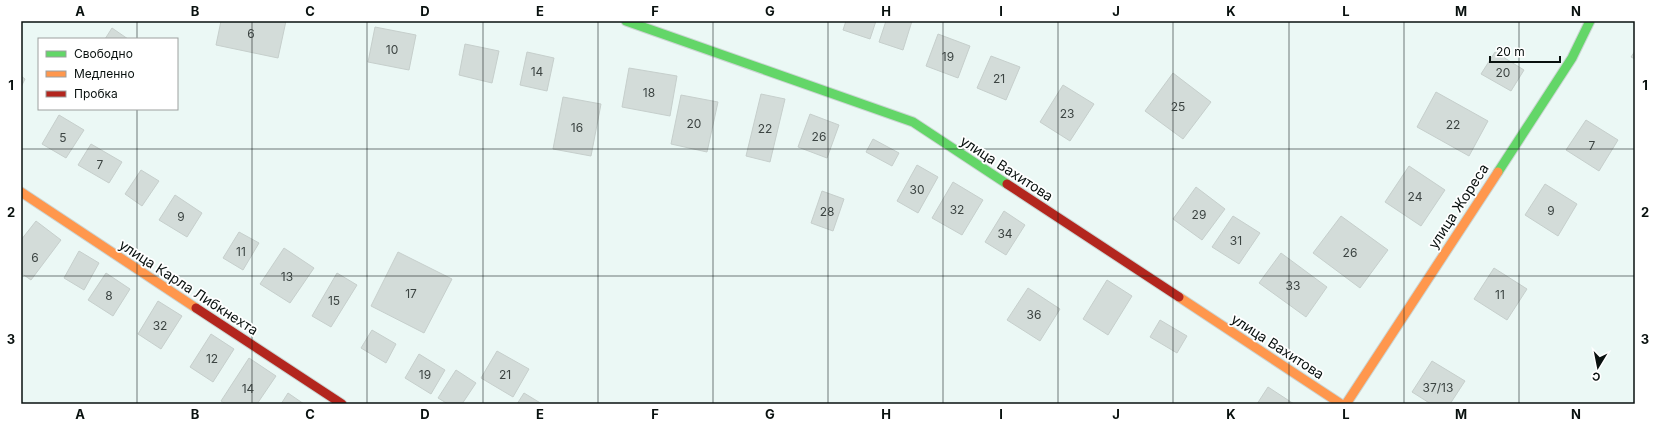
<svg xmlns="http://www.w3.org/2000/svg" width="1656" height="425" font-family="Inter,sans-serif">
  <rect width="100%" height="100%" fill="#ebf8f5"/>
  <g fill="#d3dcd9" stroke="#c6cfcc">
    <polygon points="221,21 286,21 278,58 216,45"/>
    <polygon points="846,21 876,21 870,39 843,30"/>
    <polygon points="886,21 912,21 903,50 879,42"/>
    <polygon points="375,27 416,35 409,70 368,62"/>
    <polygon points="112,28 128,39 105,39"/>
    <polygon points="938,34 970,46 958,78 926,66"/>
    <polygon points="465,44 499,51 492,83 459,75"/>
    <polygon points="1635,51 1635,59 1631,57"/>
    <polygon points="527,52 554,58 547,91 520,85"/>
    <polygon points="1495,52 1524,70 1511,91 1481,74"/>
    <polygon points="991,56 1020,67 1006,100 977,88"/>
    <polygon points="629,68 677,76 670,116 622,107"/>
    <polygon points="1173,73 1211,102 1183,139 1145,111"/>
    <polygon points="21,76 25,79 21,87"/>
    <polygon points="1063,85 1094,104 1070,141 1040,122"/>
    <polygon points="1436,92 1488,121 1469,156 1417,127"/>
    <polygon points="761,94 785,99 770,162 746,156"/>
    <polygon points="681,95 718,102 707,152 671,144"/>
    <polygon points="563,97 601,104 591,156 553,149"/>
    <polygon points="810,114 839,125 827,158 798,147"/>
    <polygon points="59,115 84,130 66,158 42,144"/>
    <polygon points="1586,120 1618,140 1599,171 1566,150"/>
    <polygon points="873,139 899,153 892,166 866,152"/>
    <polygon points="91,144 122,162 109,183 78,165"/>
    <polygon points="917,165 938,177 918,213 897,201"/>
    <polygon points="1409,166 1445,190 1421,226 1385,202"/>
    <polygon points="141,170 159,181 142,206 125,194"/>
    <polygon points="953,182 983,200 962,235 932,218"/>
    <polygon points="1545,184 1577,204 1558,236 1525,215"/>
    <polygon points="1196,187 1225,209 1202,240 1173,219"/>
    <polygon points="822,191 844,199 833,231 811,223"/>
    <polygon points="175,195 202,213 187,237 159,220"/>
    <polygon points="1004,211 1025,225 1006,255 985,242"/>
    <polygon points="1233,216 1260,233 1239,264 1212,247"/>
    <polygon points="1341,216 1388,250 1360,288 1313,253"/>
    <polygon points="36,221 61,240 31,280 21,273 21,240"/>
    <polygon points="239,232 259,243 243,270 223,258"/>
    <polygon points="284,248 314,268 290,303 260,284"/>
    <polygon points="79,251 99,263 84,290 64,278"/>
    <polygon points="398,252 452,279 424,333 371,306"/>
    <polygon points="1281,253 1327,287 1306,317 1259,283"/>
    <polygon points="1494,268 1527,289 1507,320 1474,299"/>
    <polygon points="106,273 130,289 113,316 88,300"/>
    <polygon points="337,273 357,285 331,327 312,316"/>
    <polygon points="1107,280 1132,296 1108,335 1083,319"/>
    <polygon points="1028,288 1060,309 1040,341 1007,320"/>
    <polygon points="158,301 182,316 161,349 138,334"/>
    <polygon points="1160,320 1187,336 1177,353 1150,337"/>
    <polygon points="372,330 396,344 386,363 361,348"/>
    <polygon points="211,334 234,349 213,382 190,367"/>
    <polygon points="497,351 529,369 513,397 481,378"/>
    <polygon points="419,354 445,370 431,394 405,378"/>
    <polygon points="249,358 276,376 257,404 226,404 221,401"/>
    <polygon points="1432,361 1465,381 1450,404 1431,404 1412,392"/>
    <polygon points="456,370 476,383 462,404 448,404 438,398"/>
    <polygon points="1268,387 1294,404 1257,404"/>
    <polygon points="288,393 304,404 281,404"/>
    <polygon points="524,393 542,404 517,404"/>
  </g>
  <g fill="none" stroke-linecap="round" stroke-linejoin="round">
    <defs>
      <g id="fast">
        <polyline points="626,21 913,122 1007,184"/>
        <polyline points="1498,172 1572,58 1590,21"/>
      </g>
      <g id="slow">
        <polyline points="21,192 196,308"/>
        <polyline points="1179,297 1341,404"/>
        <polyline points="1346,404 1498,172"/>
      </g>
      <g id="jam">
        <polyline points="1007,184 1179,297"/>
        <polyline points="196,308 342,404"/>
      </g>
    </defs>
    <use href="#fast" stroke="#cbd5d3" stroke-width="11"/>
    <use href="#slow" stroke="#cbd5d3" stroke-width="11"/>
    <use href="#jam" stroke="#cbd5d3" stroke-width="11"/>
    <use href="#fast" stroke="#63d668" stroke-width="9"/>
    <use href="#slow" stroke="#ff974d" stroke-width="9"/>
    <use href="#jam" stroke="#b3261e" stroke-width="9"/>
  </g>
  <path fill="none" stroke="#09110f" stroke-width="1" stroke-opacity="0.55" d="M137 21V39M252 21V404M367 21V404M483 21V404M598 21V404M713 21V404M828 21V404M943 21V404M1058 21V404M1173 21V404M1289 21V404M1404 21V404M1519 21V404M137 109V404M21 149H1635M21 276H1635"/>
  <g text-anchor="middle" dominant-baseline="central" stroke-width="3.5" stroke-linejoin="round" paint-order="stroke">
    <g font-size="12" fill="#3c4442">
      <text x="251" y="33">6</text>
      <text x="392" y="49">10</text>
      <text x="948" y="56">19</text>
      <text x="537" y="71">14</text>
      <text x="1503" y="72">20</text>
      <text x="999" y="78">21</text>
      <text x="649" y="92">18</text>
      <text x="1178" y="106">25</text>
      <text x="1067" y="113">23</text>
      <text x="694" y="123">20</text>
      <text x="1453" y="124">22</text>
      <text x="577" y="127">16</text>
      <text x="765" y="128">22</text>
      <text x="819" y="136">26</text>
      <text x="63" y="137">5</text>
      <text x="1592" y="145">7</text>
      <text x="100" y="164">7</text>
      <text x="917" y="189">30</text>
      <text x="1415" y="196">24</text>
      <text x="957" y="209">32</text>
      <text x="1551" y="210">9</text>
      <text x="827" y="211">28</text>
      <text x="1199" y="214">29</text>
      <text x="181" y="216">9</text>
      <text x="1005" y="233">34</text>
      <text x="1236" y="240">31</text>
      <text x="241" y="251">11</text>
      <text x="1350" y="252">26</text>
      <text x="35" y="257">6</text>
      <text x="287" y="276">13</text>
      <text x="1293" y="285">33</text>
      <text x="411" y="293">17</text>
      <text x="1500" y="294">11</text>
      <text x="109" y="295">8</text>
      <text x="334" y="300">15</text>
      <text x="1034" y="314">36</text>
      <text x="160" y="325">32</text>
      <text x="212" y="358">12</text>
      <text x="425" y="374">19</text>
      <text x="505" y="374">21</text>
      <text x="1438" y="387">37/13</text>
      <text x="248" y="388">14</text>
    </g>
    <g font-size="14" fill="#09110f" stroke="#fff">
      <text transform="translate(1007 168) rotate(33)">улица Вахитова</text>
      <text transform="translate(1458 206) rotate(-57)">улица Жореса</text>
      <text transform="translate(189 287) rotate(33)">улица Карла Либкнехта</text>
      <text transform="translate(1278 346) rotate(33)">улица Вахитова</text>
    </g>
  </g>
  <rect width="1656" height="425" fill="none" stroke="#ffffff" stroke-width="44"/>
  <rect x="38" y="38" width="140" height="72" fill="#ffffff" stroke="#9da09f"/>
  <rect x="46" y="51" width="20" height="6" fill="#63d668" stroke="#9da09f"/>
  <text x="74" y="58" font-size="12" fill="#09110f">Свободно</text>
  <rect x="46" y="71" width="20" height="6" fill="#ff974d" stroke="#9da09f"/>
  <text x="74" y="78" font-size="12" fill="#09110f">Медленно</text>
  <rect x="46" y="91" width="20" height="6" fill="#b3261e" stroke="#9da09f"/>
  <text x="74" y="98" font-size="12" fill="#09110f">Пробка</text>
  <g transform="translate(1598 367) rotate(190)" stroke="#ffffff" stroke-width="3" paint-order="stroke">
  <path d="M0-3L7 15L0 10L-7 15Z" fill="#09110f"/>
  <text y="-6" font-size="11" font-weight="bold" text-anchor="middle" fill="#09110f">С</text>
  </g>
  <path d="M1490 56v6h70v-6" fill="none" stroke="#09110f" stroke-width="2"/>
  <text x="1496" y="56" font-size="12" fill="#09110f" stroke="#ffffff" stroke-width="3" paint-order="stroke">20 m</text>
  <rect x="22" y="22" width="1612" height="381" fill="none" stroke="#09110f" stroke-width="1.5"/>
  <g font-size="13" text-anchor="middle" font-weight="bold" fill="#09110f">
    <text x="80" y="16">A</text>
    <text x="195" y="16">B</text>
    <text x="310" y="16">C</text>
    <text x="425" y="16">D</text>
    <text x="540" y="16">E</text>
    <text x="655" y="16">F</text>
    <text x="770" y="16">G</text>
    <text x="886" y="16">H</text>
    <text x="1001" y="16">I</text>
    <text x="1116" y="16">J</text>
    <text x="1231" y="16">K</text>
    <text x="1346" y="16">L</text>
    <text x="1461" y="16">M</text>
    <text x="1576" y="16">N</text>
    <text x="11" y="90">1</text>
    <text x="1645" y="90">1</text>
    <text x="11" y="217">2</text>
    <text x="1645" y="217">2</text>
    <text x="11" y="344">3</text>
    <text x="1645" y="344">3</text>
    <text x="80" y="419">A</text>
    <text x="195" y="419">B</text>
    <text x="310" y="419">C</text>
    <text x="425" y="419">D</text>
    <text x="540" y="419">E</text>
    <text x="655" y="419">F</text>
    <text x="770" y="419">G</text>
    <text x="886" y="419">H</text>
    <text x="1001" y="419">I</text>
    <text x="1116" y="419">J</text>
    <text x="1231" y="419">K</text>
    <text x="1346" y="419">L</text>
    <text x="1461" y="419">M</text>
    <text x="1576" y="419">N</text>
  </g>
</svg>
